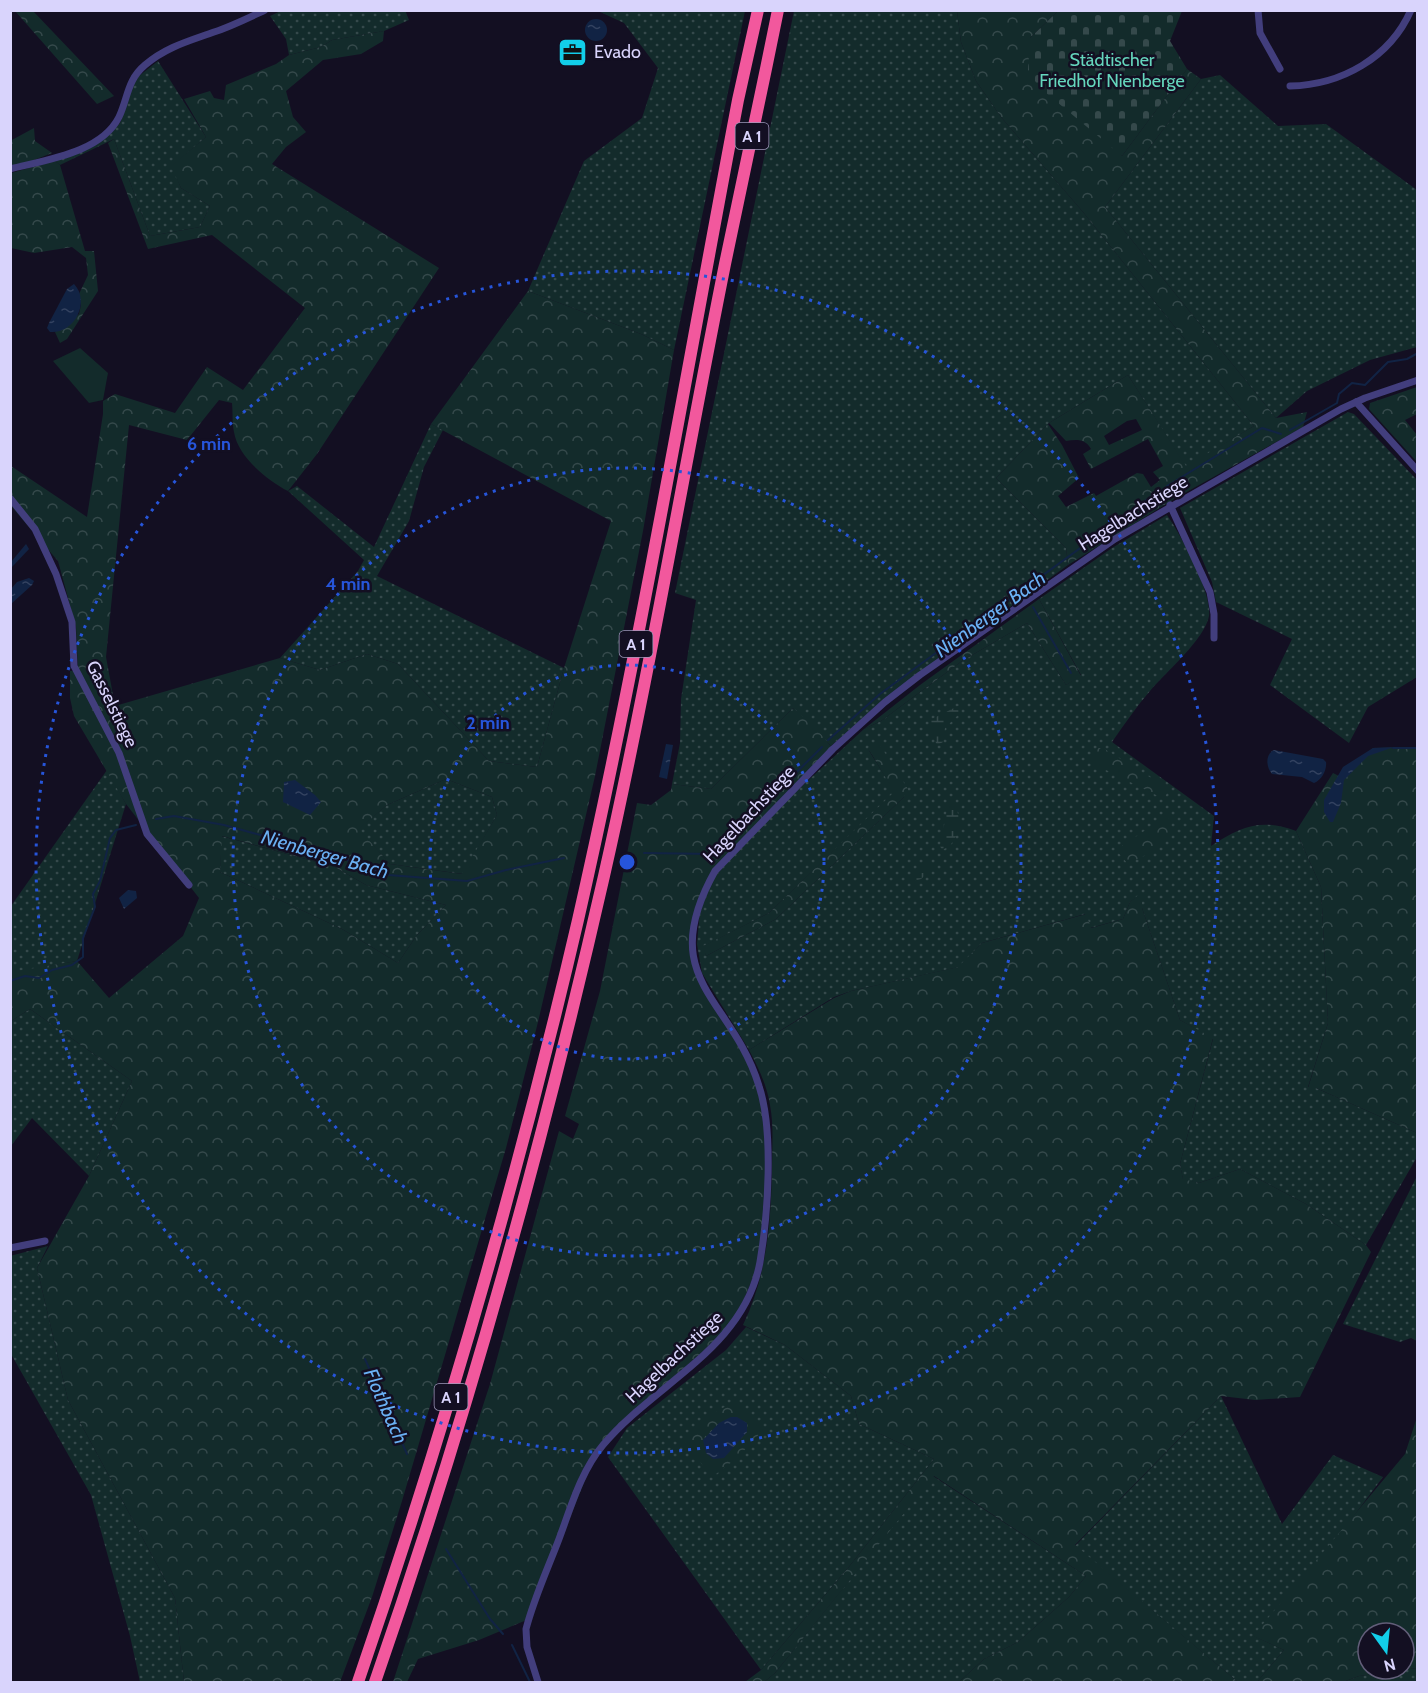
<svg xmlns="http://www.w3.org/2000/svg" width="1428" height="1693" font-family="Cabin,sans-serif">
  <defs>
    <pattern id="grass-dots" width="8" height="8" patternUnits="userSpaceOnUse" patternTransform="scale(1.5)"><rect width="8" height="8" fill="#132b2b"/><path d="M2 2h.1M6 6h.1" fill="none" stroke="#35494b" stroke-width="1.8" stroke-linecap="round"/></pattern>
    <pattern id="forest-crowns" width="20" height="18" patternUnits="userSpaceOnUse" patternTransform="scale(1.5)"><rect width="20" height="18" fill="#132b2b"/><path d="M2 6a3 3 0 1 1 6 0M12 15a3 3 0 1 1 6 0" fill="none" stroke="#35494b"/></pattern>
    <pattern id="wetland-marsh" width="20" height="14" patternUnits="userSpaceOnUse" patternTransform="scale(1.5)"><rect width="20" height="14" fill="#132b2b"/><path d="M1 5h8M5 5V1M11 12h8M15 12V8" fill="none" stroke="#35494b"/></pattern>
    <pattern id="cemetery-stones" width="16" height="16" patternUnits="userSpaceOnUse" patternTransform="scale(1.5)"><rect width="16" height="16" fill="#132b2b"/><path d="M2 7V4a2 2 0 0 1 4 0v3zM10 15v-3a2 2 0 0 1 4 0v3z" fill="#35494b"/></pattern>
    <pattern id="water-ripples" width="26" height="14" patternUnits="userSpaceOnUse" patternTransform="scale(1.5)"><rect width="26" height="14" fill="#112344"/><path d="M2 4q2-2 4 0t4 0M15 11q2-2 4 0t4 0" fill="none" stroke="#334260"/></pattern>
  </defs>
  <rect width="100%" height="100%" fill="#130f22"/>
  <g fill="url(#grass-dots)" fill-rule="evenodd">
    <polygon points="283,10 405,10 409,20 384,31 332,40 321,47 289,55 286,39 270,16"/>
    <polygon points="598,11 745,11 674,350 641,334 528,291 584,161 642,118 658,68 624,23"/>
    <polygon points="794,11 957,11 961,42 976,81 1001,117 1083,212 1254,426 1186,467 1128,375 1049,423 996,478 1066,548 1068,565 897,689 831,746 793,708 711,789 672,784 680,743 681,699 696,600 675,593"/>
    <polygon points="158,61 206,137 172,166 181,188 210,206 200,227 150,236 114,139 60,165 55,161 106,138 120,123 132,87 139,76"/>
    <polygon points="1220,75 1278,126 1326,124 1417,190 1417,347 1370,360 1307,391 1276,418 1105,207 1201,79"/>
    <polygon points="1348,412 1354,414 1418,481 1417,677 1368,707 1349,743 1270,685 1292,639 1216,602 1212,582 1180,508"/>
    <polygon points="431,424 443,430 424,467 409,521 377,576 564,668 537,767 489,761 398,664 367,654 320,670 280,658 358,571 364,560 288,491 297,486 374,547"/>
    <path d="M1167 515C1181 535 1212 592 1209 616 1205 639 1166 672 1150 691 1136 707 1124 725 1112 742L1214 816 1211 846C1241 826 1261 818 1296 831L1321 887 1328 1023 1308 1087 1316 1088 1417 1133V1157L1366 1245 1306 1204 1240 1169 1199 1183 1183 1180 1180 1164 1213 1039 1180 1020 1142 908V893L1130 902 1123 919 1090 928 1085 914 982 943 959 967 851 991 834 997 749 1050 702 973 697 944 700 910 714 877 764 821 864 729 881 721 962 661 1027 623 1066 685 1081 675 1039 599 1112 548ZM868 749 904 797 776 919 706 956 704 946 769 913 895 792Z"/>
    <polygon points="107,770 126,804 77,961 11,973 11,906"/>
    <polygon points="446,779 492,797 497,815 463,874 390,864 358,829 387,805"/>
    <polygon points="221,836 335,867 366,885 446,905 417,935 398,963 342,929 220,872"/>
    <polygon points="30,1009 132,1081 89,1176 32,1118 11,1146 11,1021"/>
    <polygon points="1417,1176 1417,1341 1411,1338 1400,1342 1343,1324"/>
    <polygon points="48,1246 37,1268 68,1400 175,1598 184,1682 140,1682 130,1636 91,1495 11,1354 10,1256"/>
    <polygon points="746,1327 785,1345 851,1396 859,1424 934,1459 848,1568 761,1670 608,1457 627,1428 726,1350"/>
    <polygon points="1221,1396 1282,1524 1333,1455 1383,1477 1338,1537 1254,1636 1284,1650 1257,1682 1238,1682 1075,1546"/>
    <polygon points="933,1476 1086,1576 1069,1597 1018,1642 984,1659 959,1682 764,1682 775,1673"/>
    <polygon points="1417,1668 1417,1682 1343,1682 1359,1676"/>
  </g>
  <g fill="url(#forest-crowns)" fill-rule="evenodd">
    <polygon points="10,11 33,11 114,96 97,104 15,11"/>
    <path d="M957 11H1058L1030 38 1122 156 1187 69 1201 79 1105 207 1276 418 1307 412 1303 427 1174 499 1068 565 1066 548 996 478 1048 424 1062 445 1079 478 1058 496 1066 507 1094 493 1096 496 1137 473 1143 474 1151 487 1160 480 1153 472 1163 466 1148 439 1091 469 1083 454 1091 449C1086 439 1077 439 1066 441L1049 423 1128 375 1186 466 1254 426 1083 212 1001 117 976 81 961 42ZM1136 419 1142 430 1109 445 1104 436 1127 421Z"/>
    <path d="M384 31 383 41 361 54 323 60 286 91 293 117 306 132 286 147 272 164 439 268 317 454 288 491C267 480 238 457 234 432 232 423 233 413 232 403L219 400 187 440 129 425 106 657 115 706 280 658 320 670 367 654 398 664 489 761 537 767 564 668 611 521 431 424 528 291 641 334 674 350 643 531 595 776 538 1022 506 1148 402 1501 372 1597 340 1682H184L175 1598 68 1400 37 1268 89 1176 132 1081 30 1009 11 1021V972L77 961 109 998 183 936 199 898 126 804 74 716 70 698V671H78L76 627 58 561 11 506V466L87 517 103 414V401L115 394 175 413 207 367 243 390 305 308 212 235 148 249 108 143 114 139 150 236 200 227 210 206 181 188 171 166 206 137 184 99 210 91 214 98 224 100 226 85 276 64 289 55 321 47 332 40ZM446 779 492 797 497 815 462 874 390 864 359 829 387 805ZM222 836 335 867 366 885 446 905 417 935 398 963 342 929 220 872Z"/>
    <polygon points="34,128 35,141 52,153 11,169 10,141"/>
    <polygon points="55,161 60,165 85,251 94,251 98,291 67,339 60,343 55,332 79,314 81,305 79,294 88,275 86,258 72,247 34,253 11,248 11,173"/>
    <polygon points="1417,387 1417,414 1405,420 1417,435 1417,462 1369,409 1370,403"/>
    <polygon points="1039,599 1081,676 1066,685 1027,623 962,661 881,721 864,729 920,685"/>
    <polygon points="793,708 816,728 833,749 724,858 696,917 694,961 739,1044 763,1099 767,1163 759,1263 734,1323 623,1424 594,1458 529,1619 479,1640 418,1659 407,1682 393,1682 490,1384 559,1131 573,1139 579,1124 565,1116 600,991 637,803 651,805 671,790 672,784 711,789"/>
    <polygon points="878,742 908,789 904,797 776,919 706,956 703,946 769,913 894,792 868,748"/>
    <polygon points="1417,747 1417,1133 1316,1088 1308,1088 1328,1023 1321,887 1296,831 1333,773 1339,776 1373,748"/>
    <polygon points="1097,748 1103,748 1169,789 1164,799 1096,765 1091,757"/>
    <path d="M1168 815C1178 844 1148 853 1128 864L1116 850Z"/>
    <path d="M1142 892V908L1180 1020 1213 1038 1180 1164 1183 1179 1199 1183 1240 1169 1306 1204 1366 1245 1371 1252 1300 1397 1255 1400 1221 1396 1075 1545 1238 1682H959L984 1659 1018 1642 1069 1597 1086 1576 934 1476 775 1673 764 1682H745L761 1670 848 1568 934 1459 859 1424 851 1396 785 1345 743 1325C767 1275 771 1223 772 1169 772 1148 774 1126 770 1105 767 1085 758 1067 749 1050L834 998 851 991 958 967 982 943 1086 914 1091 928 1123 919 1130 902Z"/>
    <path d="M737 1404 764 1429 737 1458 716 1474 708 1471 684 1444C697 1428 714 1406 737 1404ZM719 1423 747 1432 729 1453 703 1446 705 1436Z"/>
    <path d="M1417 1417V1668L1359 1676 1343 1682H1257L1284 1650 1253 1636 1405 1454ZM1368 1633H1404V1669H1368Z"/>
  </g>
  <g fill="url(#wetland-marsh)">
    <polygon points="958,706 959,714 945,728 943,742 937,745 929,728 930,720"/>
    <polygon points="955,800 961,828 950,846 942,850 940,846 948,805"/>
    <polygon points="925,862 931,863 930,871 921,879 908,883 906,880"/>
  </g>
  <polygon fill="url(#cemetery-stones)" points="1058,11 1182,11 1170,41 1187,69 1122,156 1039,87 1028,70 1030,38"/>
  <polygon fill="#132b2b" points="80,348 108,373 103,400 89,403 53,361"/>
  <g fill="url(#water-ripples)">
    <circle cx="596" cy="30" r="11"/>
    <path d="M74 284C91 302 74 334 50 332L47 328 49 323 67 289Z"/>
    <polygon points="26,544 29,549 11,568 11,562"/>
    <polygon points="29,578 34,581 32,585 11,604 11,589 17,582"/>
    <polygon points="666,744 673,745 667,779 659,777"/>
    <polygon points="1394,747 1368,756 1344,780 1341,803 1333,822 1330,822 1324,812 1324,800 1343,767 1373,748"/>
    <path d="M1274 750 1323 759 1326 762C1327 770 1322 780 1314 783L1302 777 1272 774C1266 767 1265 754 1274 750Z"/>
    <polygon points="295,780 315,795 321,802 310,815 283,802 284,782"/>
    <polygon points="128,890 136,891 137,898 124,909 119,898"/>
    <polygon points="731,1417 737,1417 747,1423 747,1432 724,1458 713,1459 706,1453 703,1440 719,1423"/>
  </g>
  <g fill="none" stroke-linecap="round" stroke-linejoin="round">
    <g stroke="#112344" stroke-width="2">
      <polyline points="1290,430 1337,403 1339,394 1352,383 1365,385 1388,362 1407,359 1418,353"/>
      <polyline points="1167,486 1262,428 1281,434"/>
      <polyline points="1033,607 1071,673"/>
      <polyline points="828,740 880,694 918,666 1156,493"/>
      <polyline points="1393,748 1418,748"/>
      <polyline points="156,819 174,816 224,825 336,856 388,875 467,881 506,870 564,858"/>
      <polyline points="644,853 714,854 822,747"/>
      <polyline points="10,981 25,976 39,978 52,970 72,965 83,957 83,938 95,907 93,894 100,881 110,838 116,830 136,825"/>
      <polyline points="365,1359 407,1454"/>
      <polyline points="446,1549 490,1619 503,1634"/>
      <polyline points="512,1645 530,1682"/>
    </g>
    <g stroke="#423e7d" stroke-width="7">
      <polyline points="1258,10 1260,33 1280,69"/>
      <path d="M1290 86C1341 85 1390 58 1411 10"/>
      <path d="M10 169C45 160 101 153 119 117 128 98 127 80 145 65 166 47 189 41 214 32 232 26 248 18 265 10"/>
      <polyline points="1356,402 1418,471"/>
      <polyline points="10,498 35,529 56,574 72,622 74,666 119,753 147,834 189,885"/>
      <polyline points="1170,505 1210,592 1214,614 1214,638"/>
      <polyline points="10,1248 45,1241"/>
      <path d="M538 1682 527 1647 526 1629C534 1598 548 1568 559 1539 571 1507 581 1471 603 1445 655 1383 744 1349 760 1262 768 1215 774 1131 759 1086 732 997 654 980 715 871L833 749 885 702 920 675 1115 539 1341 409 1365 398 1418 380"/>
    </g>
    <g stroke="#f2589d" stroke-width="12">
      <path d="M358 1682C444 1432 518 1178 578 920 640 648 686 374 738 100L758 10"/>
      <path d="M375 1682C467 1418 542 1148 604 876 650 673 684 468 725 264 742 180 761 95 778 10"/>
    </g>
  </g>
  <g fill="none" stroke="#2655da" stroke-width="3" stroke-dasharray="3 6">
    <circle cx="627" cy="862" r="197"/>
    <circle cx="627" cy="862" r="394"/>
    <circle cx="627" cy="862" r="591"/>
  </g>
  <defs>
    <symbol id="office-square" viewBox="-11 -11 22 22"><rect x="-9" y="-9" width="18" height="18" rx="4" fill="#12cee9" stroke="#130f22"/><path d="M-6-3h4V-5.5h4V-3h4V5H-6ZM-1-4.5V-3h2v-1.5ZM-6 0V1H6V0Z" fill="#111"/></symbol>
  </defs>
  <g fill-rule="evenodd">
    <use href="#office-square" x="556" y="36" width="33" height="33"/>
  </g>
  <g text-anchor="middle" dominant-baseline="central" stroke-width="5" stroke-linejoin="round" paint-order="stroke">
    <g fill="#130f22" stroke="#9e99bb" stroke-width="1.5">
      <rect x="735.5" y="123" width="33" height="26" rx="4.5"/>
      <rect x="619.5" y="631" width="33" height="26" rx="4.5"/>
      <rect x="434.5" y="1384" width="33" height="26" rx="4.5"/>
    </g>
    <g font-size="16" font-weight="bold" fill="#d9d4fc">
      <text x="752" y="136">A 1</text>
      <text x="636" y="644">A 1</text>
      <text x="451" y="1397">A 1</text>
    </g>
    <g font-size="18" fill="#d9d4fc" stroke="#130f22" text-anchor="start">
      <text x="594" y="52">Evado</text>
    </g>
    <g font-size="18" fill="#65d6bd" stroke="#130f22">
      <text x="1112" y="60">Städtischer<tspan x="1112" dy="21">Friedhof Nienberge</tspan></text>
    </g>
    <g font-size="18" fill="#d9d4fc" stroke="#130f22">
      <text transform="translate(1133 513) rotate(-32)">Hagelbachstiege</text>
      <text transform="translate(112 704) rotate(64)">Gasselstiege</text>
      <text transform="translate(749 814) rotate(-47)">Hagelbachstiege</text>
      <text transform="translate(674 1357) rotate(-43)">Hagelbachstiege</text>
    </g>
    <g font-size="20" font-style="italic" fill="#6ab0f4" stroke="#130f22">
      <text transform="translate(990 614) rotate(-36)">Nienberger Bach</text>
      <text transform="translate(325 854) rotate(16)">Nienberger Bach</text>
      <text transform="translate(386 1406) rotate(66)">Flothbach</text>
    </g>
  </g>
  <circle cx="627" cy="862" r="9" fill="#2655da" stroke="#130f22" stroke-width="3"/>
  <g font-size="18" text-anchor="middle" font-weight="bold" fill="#2655da" stroke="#130f22" stroke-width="5" stroke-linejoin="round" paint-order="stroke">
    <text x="209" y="450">6 min</text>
    <text x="348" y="590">4 min</text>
    <text x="488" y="729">2 min</text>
  </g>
  <rect width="1428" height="1693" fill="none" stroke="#d9d4fc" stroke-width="24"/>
  <g transform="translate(1386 1651) rotate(165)"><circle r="28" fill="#130f22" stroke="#625e79" stroke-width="1.5"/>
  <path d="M0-4.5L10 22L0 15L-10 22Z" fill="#12cee9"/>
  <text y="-9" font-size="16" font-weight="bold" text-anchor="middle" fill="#d9d4fc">N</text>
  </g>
</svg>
